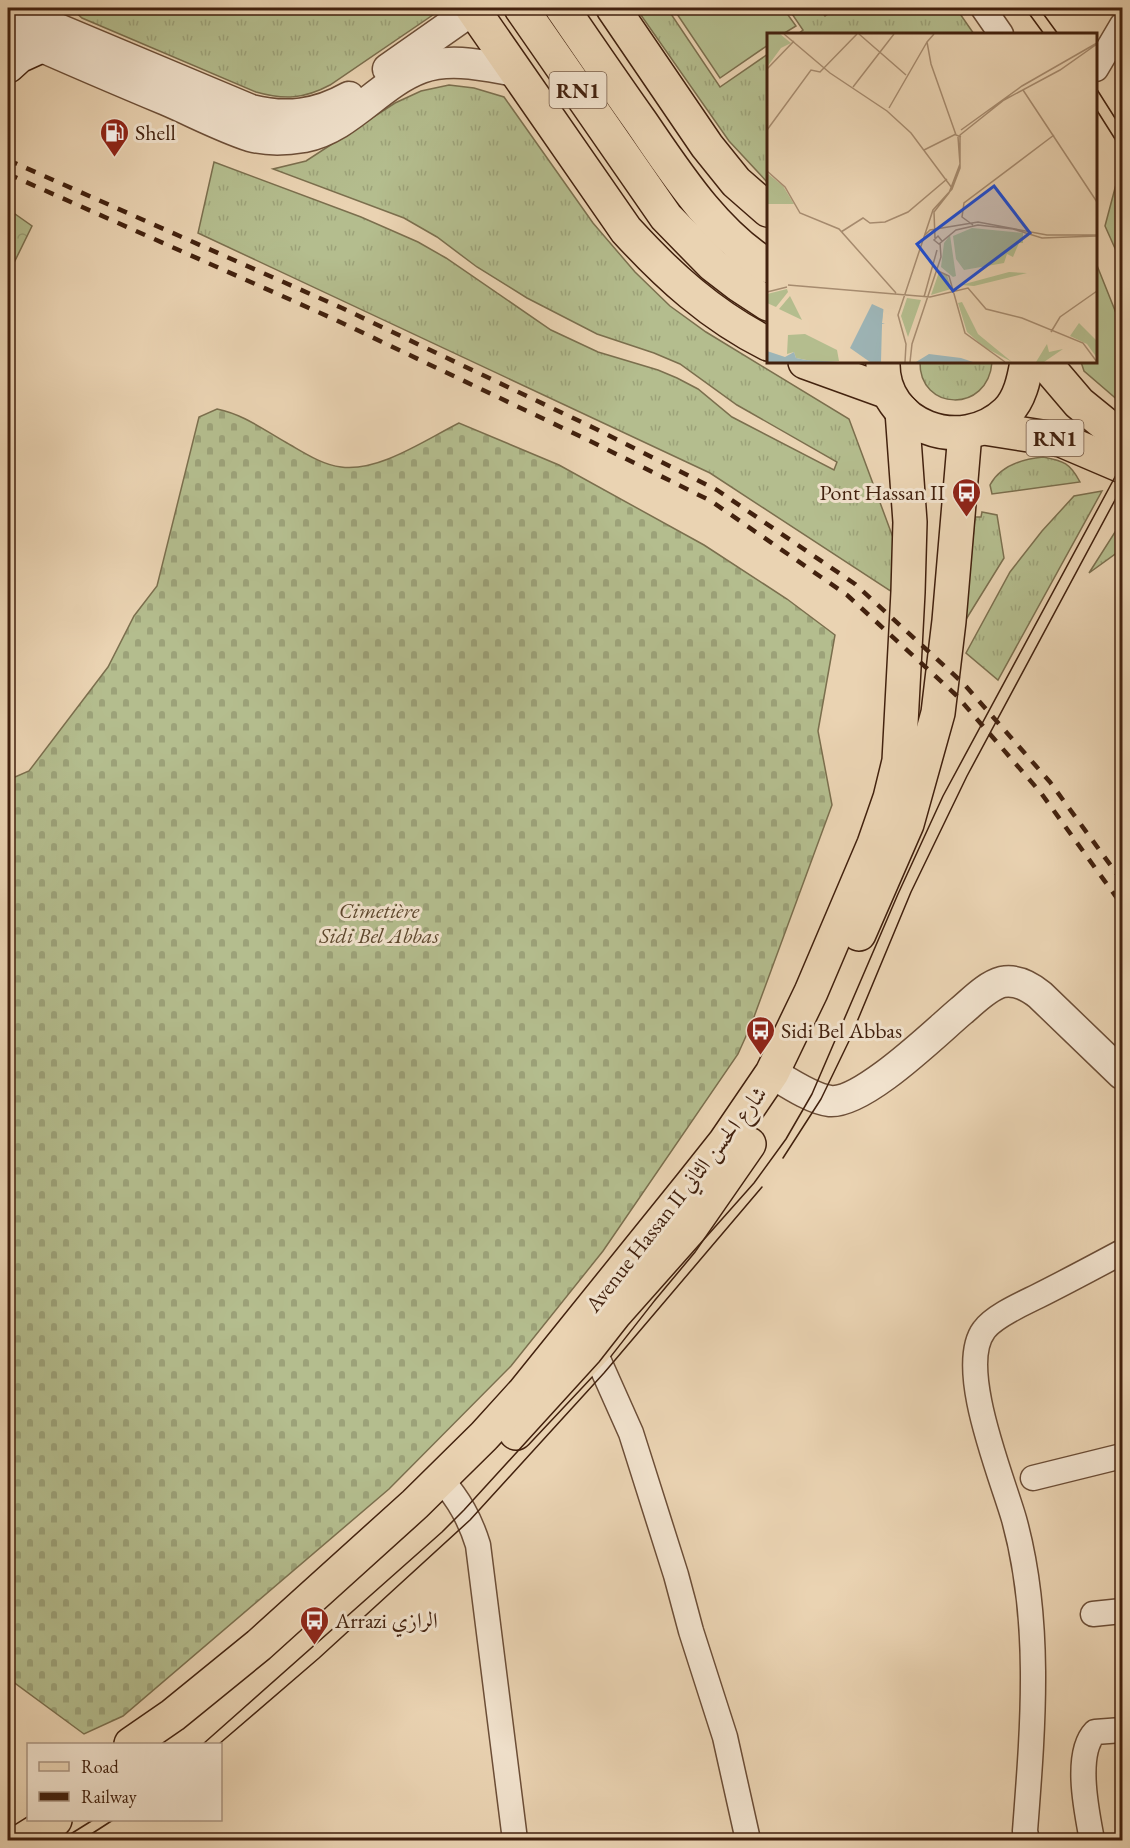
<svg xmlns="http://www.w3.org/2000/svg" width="1130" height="1848" font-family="'EB Garamond',Amiri,serif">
  <defs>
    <pattern id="grass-tufts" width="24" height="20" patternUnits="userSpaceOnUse" patternTransform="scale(1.5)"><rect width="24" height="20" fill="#b4bd8e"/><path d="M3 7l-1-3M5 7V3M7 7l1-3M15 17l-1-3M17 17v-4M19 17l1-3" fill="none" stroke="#9ca279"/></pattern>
    <pattern id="forest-crowns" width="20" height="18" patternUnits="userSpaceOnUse" patternTransform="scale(1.5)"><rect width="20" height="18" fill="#b4bd8e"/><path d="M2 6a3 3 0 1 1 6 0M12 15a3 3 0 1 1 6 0" fill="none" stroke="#9ca279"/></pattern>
    <pattern id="cemetery-stones" width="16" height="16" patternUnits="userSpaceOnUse" patternTransform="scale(1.5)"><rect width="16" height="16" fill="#b4bd8e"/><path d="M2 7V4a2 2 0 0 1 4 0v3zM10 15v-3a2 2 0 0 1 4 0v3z" fill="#9ca279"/></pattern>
  </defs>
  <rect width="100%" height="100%" fill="#ead3b2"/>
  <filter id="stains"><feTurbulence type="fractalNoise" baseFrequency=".00333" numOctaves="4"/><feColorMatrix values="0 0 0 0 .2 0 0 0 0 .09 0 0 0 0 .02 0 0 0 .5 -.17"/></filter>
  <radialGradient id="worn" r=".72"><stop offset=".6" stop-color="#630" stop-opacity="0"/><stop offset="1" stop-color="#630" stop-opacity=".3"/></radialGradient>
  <g fill="url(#grass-tufts)" stroke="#7b6f4e" stroke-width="1.5">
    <path d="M71 8H443L330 85C304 99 284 100 256 92L82 18Z"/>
    <polygon points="636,8 667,8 720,87 768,54 768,183 729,141"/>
    <polygon points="788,8 819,8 825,16 837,8 956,8 974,34 798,34 803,30"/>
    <polygon points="449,85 474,88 504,97 593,223 635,272 670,306 706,332 849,419 898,551 895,594 710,473 198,233 214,162 361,217 418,242 446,258 551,330 598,352 658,370 677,378 698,389 732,417 834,470 837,462 737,405 680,364 654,353 597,334 527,298 477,267 437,237 404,218 273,169 306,161 395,103 421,91"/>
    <path d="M920 362H992C988 414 919 411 920 362Z"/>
    <path d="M1043 457C1064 461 1070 463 1080 482L992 494 990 485C1000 466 1023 459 1043 457Z"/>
    <polygon points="1102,491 998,680 966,653 1010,572 1042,531 1074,496"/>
    <polygon points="982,512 997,515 1004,558 965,621 975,517 981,517"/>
    <polygon points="1122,521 1122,549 1089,573"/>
  </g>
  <polygon fill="url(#forest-crowns)" stroke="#7b6f4e" stroke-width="1.5" points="8,209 32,226 8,275"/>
  <path fill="url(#cemetery-stones)" stroke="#7b6f4e" stroke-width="1.5" d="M217 409C245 415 262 429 287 443 303 452 322 465 341 467 379 472 425 440 459 423L559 465 704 545 787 599 835 635 818 731 832 805 751 1025 738 1054 603 1251 511 1366 389 1489 123 1716 84 1734 8 1678V780L29 771 108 667 134 616 157 586 199 417Z"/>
  <g fill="#b4bd8e" stroke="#7b6f4e" stroke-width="1.5">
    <polygon points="673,8 783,8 796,26 783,34 768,34 768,45 720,78"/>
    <polygon points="1119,173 1122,178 1122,264 1105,226"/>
    <polygon points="1096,263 1122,328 1122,397 1120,402 1084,371 1081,362 1096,362"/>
  </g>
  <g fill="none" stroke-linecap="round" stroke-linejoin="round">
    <defs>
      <g id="minor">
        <polyline points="983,8 1001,34"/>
        <polyline points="1096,69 1122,25"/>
        <polyline points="587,1338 594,1350 631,1433 676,1575 691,1631 725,1737 748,1840"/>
        <polyline points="1033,1478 1122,1456"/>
        <path d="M441 1479C459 1500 470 1519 478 1545L515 1840"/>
        <polyline points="1093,1614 1122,1611"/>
        <path d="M1027 1840 1025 1831C1033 1727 1042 1620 1014 1519 1002 1477 956 1367 984 1330 994 1316 1022 1304 1038 1296 1066 1282 1094 1267 1122 1252"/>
        <path d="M1092 1840C1087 1813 1074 1754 1095 1732L1122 1730"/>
      </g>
      <g id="tertiary">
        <path d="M8 8 251 110C286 119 317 115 349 97"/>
        <path d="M8 32C60 55 113 78 166 100 194 112 222 127 250 136 268 141 286 140 304 137 350 128 378 84 421 68 451 57 486 66 516 71"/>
        <polyline points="388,69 475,8"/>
        <path d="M772 1073C787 1082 812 1099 830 1101 863 1104 935 1033 961 1011 973 1001 987 986 1002 982 1017 979 1029 986 1040 995L1122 1074"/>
      </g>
      <polyline id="secondary" points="8,66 19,56 41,46"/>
      <g id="primary">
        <path d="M472 8 626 230C668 276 712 316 768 344"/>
        <polyline points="613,8 707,146 736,182 768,210"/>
        <polyline points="805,362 888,392"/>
        <polyline points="1044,362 1079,403 1122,438"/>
        <polyline points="984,428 1061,440 1122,466"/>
      </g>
      <g id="trunk">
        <polyline points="521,8 666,217 713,265 739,285 768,304"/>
        <path d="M562 8C588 46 614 84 641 122 676 173 714 233 768 266"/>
        <path d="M883 362C881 426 961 456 1007 412 1020 399 1024 379 1027 362"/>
        <polyline points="859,934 907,824 938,713 949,621 965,433"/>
        <polyline points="516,1433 594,1350 641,1290 681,1242 749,1144"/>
        <polyline points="131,1744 173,1715 259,1645 415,1504 484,1436 524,1392 690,1186 725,1142 772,1073 811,992 874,844 890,798 899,761 908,592 910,522 902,411"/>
        <polyline points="23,1840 55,1820"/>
      </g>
    </defs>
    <use href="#minor" stroke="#6c4e37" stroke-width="27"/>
    <use href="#tertiary" stroke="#6c4e37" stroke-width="33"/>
    <use href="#secondary" stroke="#42210e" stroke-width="36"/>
    <use href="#primary" stroke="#42210e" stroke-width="36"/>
    <use href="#trunk" stroke="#42210e" stroke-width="36"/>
    <use href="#minor" stroke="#f1e2cd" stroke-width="24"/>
    <use href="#tertiary" stroke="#f1e2cd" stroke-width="30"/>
    <use href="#secondary" stroke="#f1e2cd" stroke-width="33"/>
    <use href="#primary" stroke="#ead3b2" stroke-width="33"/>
    <use href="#trunk" stroke="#ead3b2" stroke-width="33"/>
    <g stroke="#42210e" stroke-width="1.5">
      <polyline points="1025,8 1044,34"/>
      <polyline points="1039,8 1058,34"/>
      <polyline points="1096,88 1122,129"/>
      <polyline points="1096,109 1122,150"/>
      <polyline points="783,1158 821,1099 849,1041 911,892 967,776 1122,487"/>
      <polyline points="203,1744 442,1532 464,1510 599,1362 628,1325 754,1183 786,1139 812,1094 898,894 943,796 1122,464"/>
      <polyline points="219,1744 319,1658 470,1520 604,1373 762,1187"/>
      <polyline points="61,1840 93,1820"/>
      <polyline points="82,1840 113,1820"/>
    </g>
    <g stroke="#42210e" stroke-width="4.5" stroke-dasharray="10 10" stroke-linecap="butt">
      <polyline points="8,160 342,308 596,429 717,490 855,584 964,684 1050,782 1122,881"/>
      <polyline points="8,174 336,320 590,441 711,501 847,595 956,695 1041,793 1122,905"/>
    </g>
  </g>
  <defs>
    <symbol id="fuel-pin" viewBox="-11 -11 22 30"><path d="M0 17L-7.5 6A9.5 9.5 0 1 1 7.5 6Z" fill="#8f2418" stroke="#f1e2cd"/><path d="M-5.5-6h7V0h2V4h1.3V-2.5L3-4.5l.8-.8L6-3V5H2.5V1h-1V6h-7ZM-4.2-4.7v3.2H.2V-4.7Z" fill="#fff"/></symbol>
    <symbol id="bus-pin" viewBox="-11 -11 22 30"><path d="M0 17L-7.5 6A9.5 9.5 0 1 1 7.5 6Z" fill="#8f2418" stroke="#f1e2cd"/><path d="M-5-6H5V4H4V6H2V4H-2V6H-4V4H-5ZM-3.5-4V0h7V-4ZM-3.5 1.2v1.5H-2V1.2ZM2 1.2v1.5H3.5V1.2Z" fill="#fff"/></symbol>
  </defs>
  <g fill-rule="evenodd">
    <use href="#fuel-pin" x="98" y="116" width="33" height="45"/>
    <use href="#bus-pin" x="950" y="476" width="33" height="45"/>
    <use href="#bus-pin" x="744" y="1014" width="33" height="45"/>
    <use href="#bus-pin" x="298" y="1604" width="33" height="45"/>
  </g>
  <g text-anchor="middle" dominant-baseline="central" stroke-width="6" stroke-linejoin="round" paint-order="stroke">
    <g fill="#f1e2cd" stroke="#765b47" stroke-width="1.5">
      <rect x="549.5" y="72" width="57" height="36" rx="4.5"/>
      <rect x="1026.5" y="420" width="57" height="36" rx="4.5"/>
    </g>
    <g font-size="21" font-weight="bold" fill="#42210e">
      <text x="578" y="90">RN1</text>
      <text x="1055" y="438">RN1</text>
    </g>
    <g font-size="22" fill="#42210e" stroke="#f1e2cd" text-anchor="start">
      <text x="135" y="132">Shell</text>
      <text x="945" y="492" text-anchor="end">Pont Hassan II</text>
      <text x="781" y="1030">Sidi Bel Abbas</text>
      <text x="335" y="1620">Arrazi الرازي</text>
    </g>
    <g font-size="22" font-style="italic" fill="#5e482e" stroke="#f1e2cd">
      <text x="379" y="910">Cimetière<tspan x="379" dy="25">Sidi Bel Abbas</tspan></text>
    </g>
    <g font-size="22" fill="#42210e" stroke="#f1e2cd">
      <text transform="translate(676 1199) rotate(-52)">Avenue Hassan II شارع الحسن الثاني</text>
    </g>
  </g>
  <g transform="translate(767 33)">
    <rect width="330" height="330" fill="#ead3b2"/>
    <path d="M0 1H13L24 10 14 15 0 34ZM183 202 189 243 186 244 174 234 177 210ZM172 239 180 242 184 256 164 262ZM20 256 21 259 9 274 0 270V261ZM23 263 35 287 12 276ZM312 290 330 308V325L320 311 303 303Z" fill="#b4bd8e"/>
    <path d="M242 239 260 240 207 253 194 252ZM195 269 211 301 245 329 217 314 200 299 191 270ZM280 311 282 319 296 316 277 329H269Z" fill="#b4bd8e"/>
    <path d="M38 301 70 317 72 328 50 329 29 325 27 319 20 321 21 302Z" fill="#b4bd8e"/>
    <path d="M0 140 16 153 27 171H0ZM205 195 256 200V210H252L246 224 240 221 237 230 197 237 189 226 186 203Z" fill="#b4bd8e"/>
    <path d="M140 265 154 267 141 304 134 283Z" fill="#b4bd8e"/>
    <path d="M105 271 116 276 115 290H118L115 291 114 329H103L83 315ZM0 318 18 324 27 319 29 325 39 327 72 329H0ZM162 321 194 325 206 329H149Z" fill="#9db5b7"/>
    <path fill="none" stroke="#9db5b7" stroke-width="3" d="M109 329 115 276"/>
    <path fill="none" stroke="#a78c70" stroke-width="1.5" d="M17 1 63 40 120 78 144 100 185 155M92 1 139 42M167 1 160 9 164 31 189 102 194 104M0 36 27 8M86 54 127 1M256 57 330 169M122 75 160 9M0 97 44 37 53 39 90 1M194 97 255 53 330 10M157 117 189 101M0 138 18 154 33 180 72 196 129 260M206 192 195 184 197 170 287 102M74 199 96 185 103 190 118 189 141 179 180 146M158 202 163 197 211 189 280 202H330M168 205 167 179 182 160 193 131 191 104M175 208 171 203 167 207 172 211 189 197 211 192 246 196 275 205 330 203M169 237 182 243 198 300 238 329M21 252 163 264 201 255 219 276 255 285 316 310 330 329M0 259 20 254M157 264 170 217M284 299 293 284 330 258M138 329 139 311 131 282 166 177 185 156 193 135V102L237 67 293 37 330 11M143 329 145 311 174 224 173 210"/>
    <path fill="#1d4ed8" fill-opacity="0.15" stroke="#1d4ed8" stroke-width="3" d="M227 153 263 200 186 258 150 211Z"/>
    <rect width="330" height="330" fill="none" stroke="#42210e" stroke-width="3"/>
  </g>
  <rect width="1130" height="1848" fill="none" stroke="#ead3b2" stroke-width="30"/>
  <rect x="9" y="9" width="1112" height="1830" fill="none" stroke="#42210e" stroke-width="3"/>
  <rect x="15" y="15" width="1100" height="1818" fill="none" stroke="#42210e" stroke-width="1.5"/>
  <rect x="27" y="1743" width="195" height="78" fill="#f1e2cd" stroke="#ab9581" stroke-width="1.5"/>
  <rect x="39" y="1762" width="30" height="9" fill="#ead3b2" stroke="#ab9581" stroke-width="1.5"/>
  <text x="81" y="1773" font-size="18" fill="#42210e">Road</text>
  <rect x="39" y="1792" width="30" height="9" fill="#42210e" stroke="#ab9581" stroke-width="1.5"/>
  <text x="81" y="1803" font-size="18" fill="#42210e">Railway</text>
  <rect width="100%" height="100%" filter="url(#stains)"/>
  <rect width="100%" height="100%" fill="url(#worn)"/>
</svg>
